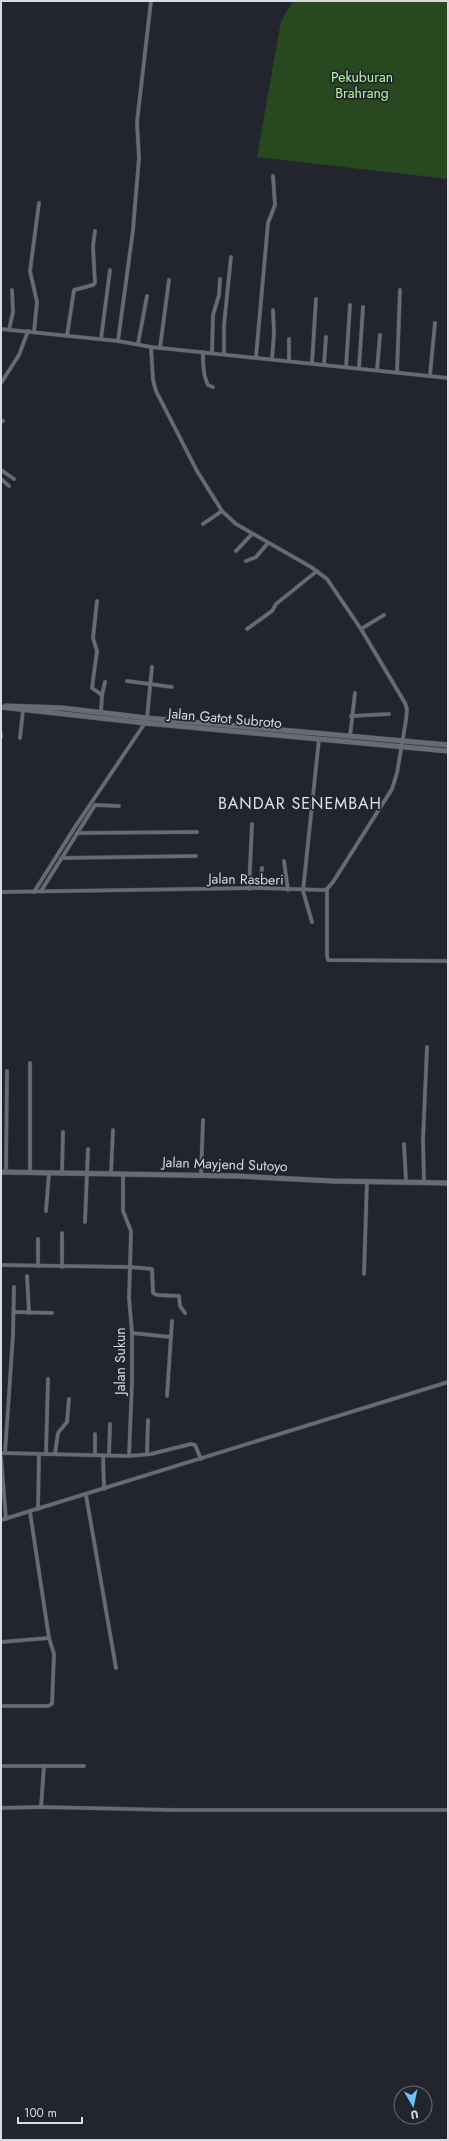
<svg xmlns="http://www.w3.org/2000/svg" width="449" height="2141" font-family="Jost,sans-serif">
  <rect width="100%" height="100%" fill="#22252e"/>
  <polygon fill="#284920" points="293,1 448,1 448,179 257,157 281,21"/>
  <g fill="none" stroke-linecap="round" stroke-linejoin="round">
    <defs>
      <g id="street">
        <polyline points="1,329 118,341 151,347 448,378"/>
        <polyline points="9,330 13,312 12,290"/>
        <polyline points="34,332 37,302 30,271 39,203"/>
        <polyline points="67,336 74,290 93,285 95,283 93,246 95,231"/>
        <polyline points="101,339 110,270"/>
        <polyline points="118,341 133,230 139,158 137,122 151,1"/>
        <polyline points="138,344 147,296"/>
        <polyline points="160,348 169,280"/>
        <path d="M203 352C203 363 203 375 208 385L213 387"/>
        <polyline points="212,353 213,315 219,295 220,279"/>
        <polyline points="224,354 224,325 231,257"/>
        <polyline points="256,357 268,223 275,205 273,176"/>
        <polyline points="272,359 274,333 273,310"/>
        <polyline points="289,361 289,339"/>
        <polyline points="312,363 316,299"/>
        <polyline points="324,364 326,337"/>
        <polyline points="346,367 350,305"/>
        <polyline points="359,368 363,307"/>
        <polyline points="377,370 380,335"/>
        <polyline points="397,372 400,290"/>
        <polyline points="430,375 435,323"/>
        <polyline points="1,383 19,355 28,331"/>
        <polyline points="1,420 3,421"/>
        <polyline points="1,470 14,479"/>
        <polyline points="1,479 9,486"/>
        <polyline points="203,524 222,511"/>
        <polyline points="236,551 252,534"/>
        <polyline points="246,561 256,557 268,543"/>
        <polyline points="97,601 93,638 97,651 92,688 102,695 101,712"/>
        <polyline points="247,629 272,611 276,604 317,571"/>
        <polyline points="361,629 384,615"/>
        <polyline points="127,681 172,687"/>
        <polyline points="102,695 105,682"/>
        <polyline points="351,716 389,714"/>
        <polyline points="1,734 1,737"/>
        <polyline points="350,736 355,693"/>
        <polyline points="20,738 23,710"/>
        <polyline points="77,833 197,832"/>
        <polyline points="61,858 196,856"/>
        <polyline points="284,861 288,890"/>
        <polyline points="260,888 262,868"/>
        <polyline points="249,889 252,824"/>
        <polyline points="327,889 327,956 328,960 448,961"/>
        <polyline points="41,891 95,805 119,806"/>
        <polyline points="1,892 260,888 323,890 327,889 333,882 392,789 397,773 406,720 407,709 405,703 361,629 327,579 311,567 236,524 222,511 197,471 156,391 153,380 151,347"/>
        <polyline points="34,892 75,827 145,723 147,718 152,667"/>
        <polyline points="312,922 303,891 319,739"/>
        <polyline points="30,1063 30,1173"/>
        <polyline points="404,1144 406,1181"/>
        <polyline points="6,1172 7,1071"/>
        <polyline points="111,1173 113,1130"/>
        <polyline points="62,1174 63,1132"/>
        <polyline points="201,1175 203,1120"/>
        <polyline points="424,1181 423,1140 427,1047"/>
        <polyline points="46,1211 49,1173"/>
        <polyline points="85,1222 88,1149"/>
        <polyline points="38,1239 38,1266"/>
        <polyline points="1,1265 130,1267 131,1231 123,1211 123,1174"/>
        <polyline points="62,1267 62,1233"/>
        <polyline points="364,1274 367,1181"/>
        <polyline points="27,1276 29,1313"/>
        <polyline points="14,1312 52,1313"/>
        <polyline points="132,1333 171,1337"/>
        <polyline points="167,1396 172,1321"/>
        <polyline points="95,1434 95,1455"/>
        <polyline points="1,1453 129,1456 151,1454 191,1444 195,1445 201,1459"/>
        <polyline points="5,1453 13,1335 14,1287"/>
        <polyline points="46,1454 48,1379"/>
        <polyline points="55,1454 58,1433 67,1422 69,1399"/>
        <polyline points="147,1454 148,1420"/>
        <polyline points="103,1455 104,1489"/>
        <polyline points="109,1455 110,1424"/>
        <polyline points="129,1456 132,1382 132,1333 129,1298 130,1267 152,1269 153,1293 157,1295 179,1296 180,1306 185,1313"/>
        <polyline points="1,1457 6,1519"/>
        <polyline points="86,1495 116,1668"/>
        <polyline points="38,1509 39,1454"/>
        <polyline points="1,1520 448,1382"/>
        <polyline points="1,1642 49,1638 30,1512"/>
        <polyline points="1,1706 48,1706 52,1704 54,1654 49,1638"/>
        <polyline points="1,1766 84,1766"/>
        <polyline points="41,1807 44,1766"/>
        <polyline points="1,1808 41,1807 172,1810 448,1810"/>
      </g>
      <g id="secondary">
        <polyline points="6,706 62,708 147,718 448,745"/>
        <polyline points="1,707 145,723 448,751"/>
        <polyline points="1,1172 236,1176 333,1181 448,1183"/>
      </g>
    </defs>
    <use href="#street" stroke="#3d3f46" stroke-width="4.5"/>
    <use href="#secondary" stroke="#3d3f46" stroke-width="6"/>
    <use href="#street" stroke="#676b76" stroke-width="3.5"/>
    <use href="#secondary" stroke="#676b76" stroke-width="5"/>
  </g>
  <g text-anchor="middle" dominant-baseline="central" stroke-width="3.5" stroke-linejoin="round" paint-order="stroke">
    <g font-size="14" fill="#b1f89f" stroke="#22252e">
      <text x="362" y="77">Pekuburan<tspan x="362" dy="16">Brahrang</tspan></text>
    </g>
    <g font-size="14" fill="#d8dae0" stroke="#22252e">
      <text transform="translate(225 718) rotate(5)">Jalan Gatot Subroto</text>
      <text transform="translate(246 879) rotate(1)">Jalan Rasberi</text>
      <text transform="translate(225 1164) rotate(2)">Jalan Mayjend Sutoyo</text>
      <text transform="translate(120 1361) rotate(-90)">Jalan Sukun</text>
    </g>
    <g font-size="16" letter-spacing="1" fill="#dde1ed" stroke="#22252e">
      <text x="300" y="803">BANDAR SENEMBAH</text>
    </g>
  </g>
  <rect width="449" height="2141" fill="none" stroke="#d8dae0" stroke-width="4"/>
  <g transform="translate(413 2105) rotate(171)"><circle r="19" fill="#22252e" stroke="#6b6d75"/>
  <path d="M0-3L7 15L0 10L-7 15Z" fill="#6ec2f3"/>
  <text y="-6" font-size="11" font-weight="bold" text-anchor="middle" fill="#d8dae0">U</text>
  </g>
  <path d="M18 2117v6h64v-6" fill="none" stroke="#d8dae0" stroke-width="2"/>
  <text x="24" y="2117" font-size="12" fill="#d8dae0" stroke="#22252e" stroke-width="3" paint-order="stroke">100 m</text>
</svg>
